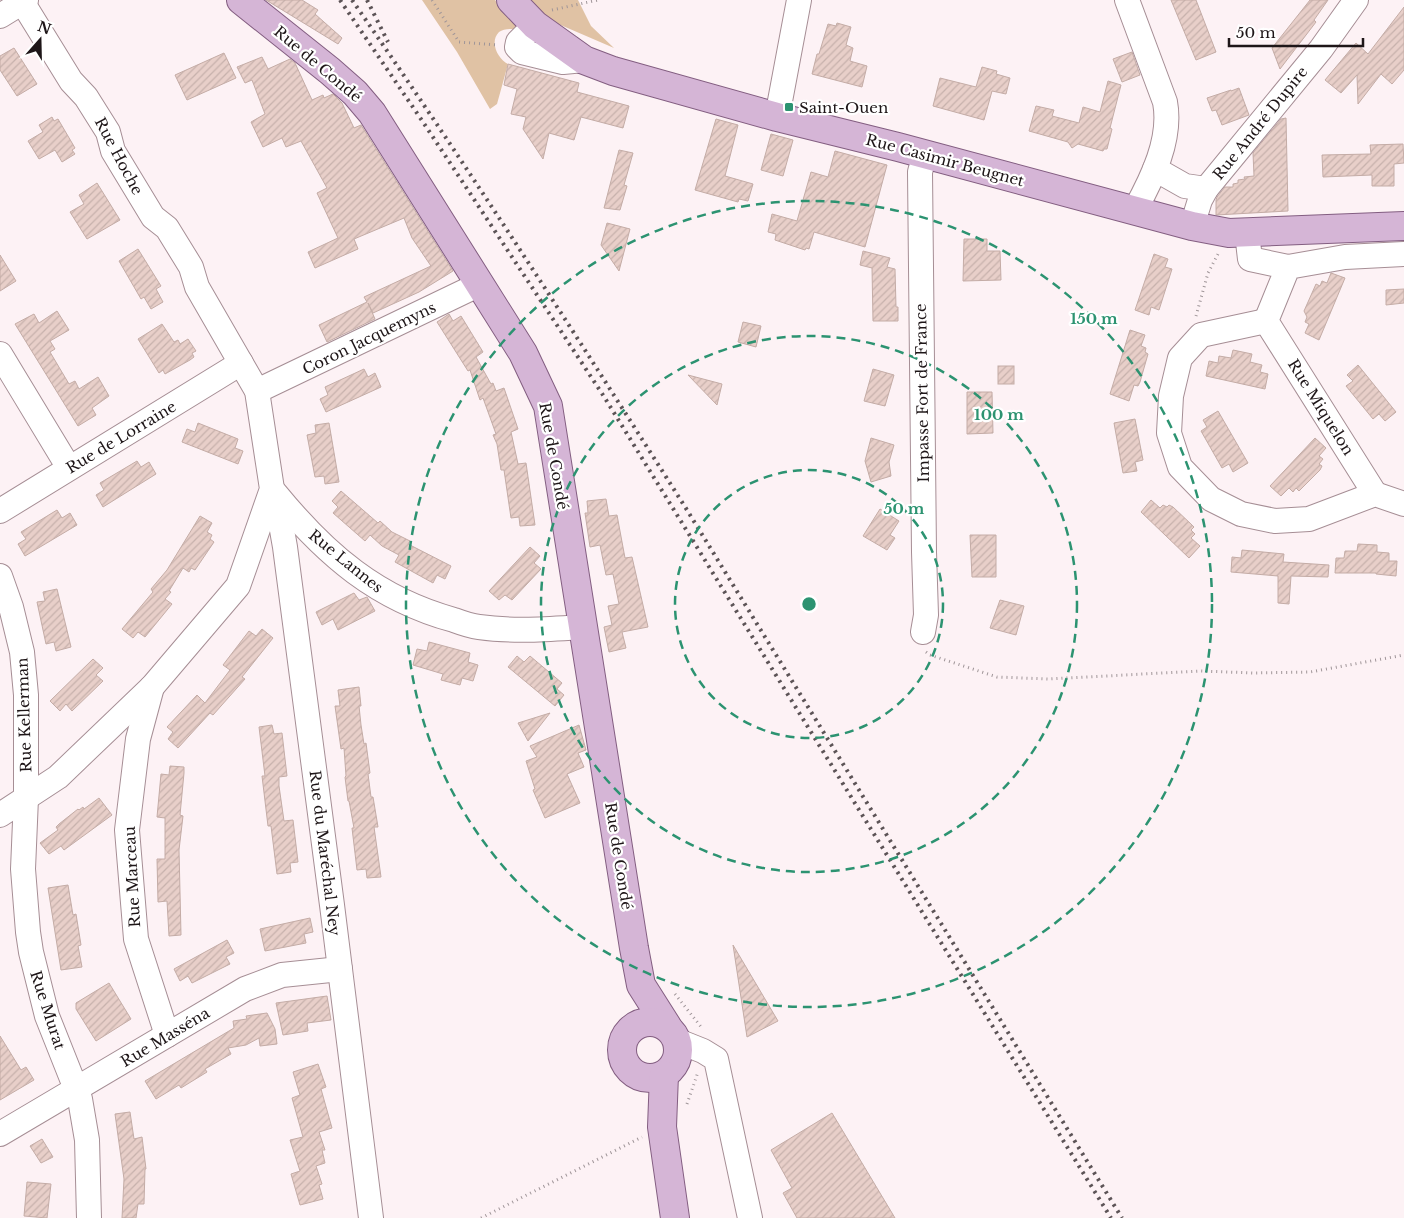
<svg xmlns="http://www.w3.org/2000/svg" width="1404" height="1218" font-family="'Libre Baskerville',serif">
  <defs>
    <pattern id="building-hatch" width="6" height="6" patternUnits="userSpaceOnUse" patternTransform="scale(1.25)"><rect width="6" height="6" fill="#e8cfc9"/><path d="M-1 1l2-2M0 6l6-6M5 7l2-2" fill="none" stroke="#c7b1ac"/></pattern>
  </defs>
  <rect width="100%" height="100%" fill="#fdf2f5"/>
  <g fill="#e0c2a4">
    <path d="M422 0H495L519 29C513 29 504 28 499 32 489 42 498 59 508 64L497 104 490 109 457 52Z"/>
    <polygon points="525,0 578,0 591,26 614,48 549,20"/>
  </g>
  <g fill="url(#building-hatch)" stroke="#c4aca6">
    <polygon points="266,0 302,0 318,10 315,14 342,38 338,44"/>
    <polygon points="1171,0 1196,0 1216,52 1196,60"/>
    <polygon points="1310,0 1328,0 1314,20 1316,22 1280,69 1272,48"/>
    <polygon points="1404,7 1404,70 1392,84 1381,74 1358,104 1357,75 1341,93 1325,80 1356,43 1368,54"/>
    <polygon points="837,23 851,27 846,45 853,48 850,61 867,66 862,87 812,74 817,54 819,54 828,24 836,26"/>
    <polygon points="14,48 37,84 17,96 0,70 0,56"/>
    <polygon points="1132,52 1140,75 1122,82 1113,59"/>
    <polygon points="224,53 236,78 187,100 175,75"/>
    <polygon points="262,57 268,69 290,59 295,63 312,100 323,95 324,98 333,94 342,103 354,128 361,125 453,271 419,292 373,313 368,303 375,319 327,342 319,325 367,302 364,297 431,266 412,238 404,218 354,239 358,249 315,268 308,252 338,238 317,193 327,188 301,141 286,147 282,138 263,147 251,122 265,114 252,80 245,83 237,67"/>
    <polygon points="508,64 579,83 577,92 629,106 623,128 581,117 574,140 549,133 543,159 523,129 526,117 511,114 517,89 504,85"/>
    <polygon points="982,67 997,71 996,74 1010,78 1006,94 992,91 984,120 933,106 940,78 976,87"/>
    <polygon points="1108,81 1121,85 1110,128 1112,129 1107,149 1104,149 1103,151 1078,144 1072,148 1068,142 1029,131 1036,106 1054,110 1052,116 1079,123 1083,107 1100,112"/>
    <polygon points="1239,88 1249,115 1222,125 1216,110 1212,111 1207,98 1231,90 1231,91"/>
    <polygon points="52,117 54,121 58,119 75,148 72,150 75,154 62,162 55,150 39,159 28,141 43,132 39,125"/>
    <polygon points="1286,118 1288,211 1216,215 1216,200 1217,197 1225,187 1233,187 1233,184 1238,183 1238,180 1245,179 1244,177 1254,176 1253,153 1281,119"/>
    <polygon points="716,119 738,125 725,176 753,184 748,201 739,199 738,202 695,190"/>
    <polygon points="771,134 793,140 783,176 761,170"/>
    <polygon points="1403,144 1404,163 1394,164 1394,186 1372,186 1372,175 1323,177 1322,155 1371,154 1370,145"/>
    <polygon points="619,150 633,153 624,185 627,186 620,210 604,208"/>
    <polygon points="835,151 887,165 865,247 814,232 809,249 806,248 805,250 775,240 776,234 768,232 772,214 797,221 811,172 828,177"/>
    <polygon points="97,183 120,220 87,239 70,212 84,204 79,195"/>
    <polygon points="607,223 630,229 619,271 601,245"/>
    <polygon points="964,239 987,239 987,251 1000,251 1001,280 963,281"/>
    <polygon points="138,249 161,286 156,289 163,302 151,309 144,297 141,299 119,261"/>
    <polygon points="863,251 890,258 887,267 895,269 896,307 898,307 898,321 873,321 872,268 860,265"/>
    <polygon points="1154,254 1168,259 1165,267 1172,269 1159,310 1151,307 1149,315 1135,310"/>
    <polygon points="0,255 16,281 0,291"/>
    <polygon points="1331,273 1345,278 1319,340 1305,333 1309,324 1305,322 1307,317 1304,311 1316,284 1320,286 1322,281 1327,283"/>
    <polygon points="1404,289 1404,303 1386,305 1386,290"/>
    <polygon points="57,311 69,330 50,341 55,349 50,352 69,384 75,381 79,389 98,377 109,396 92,408 96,415 78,426 15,324 34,314 39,323"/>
    <polygon points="449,314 453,321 461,316 483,352 476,357 491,384 493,383 496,391 504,388 518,429 511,432 518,464 526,463 535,525 520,526 519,517 511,518 504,470 501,470 497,444 493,435 496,434 483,398 480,400 470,370 468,371 437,322"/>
    <polygon points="743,322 761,326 756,347 738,342"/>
    <polygon points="162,324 174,342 178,340 180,344 188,339 196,351 192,353 194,357 190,360 165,374 163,370 159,373 138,339"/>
    <polygon points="1130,330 1145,335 1141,346 1146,348 1145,352 1148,354 1140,382 1138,386 1134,385 1129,401 1110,394"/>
    <polygon points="1233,350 1252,354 1250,362 1262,365 1260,372 1268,374 1265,389 1206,376 1209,361 1218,363 1219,356 1231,358"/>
    <polygon points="1358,365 1396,412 1385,421 1379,414 1373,419 1346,386 1353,381 1347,375"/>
    <rect x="998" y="366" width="16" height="18"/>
    <polygon points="364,369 368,377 375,373 381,387 326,412 320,399 328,395 325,387"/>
    <polygon points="873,369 894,375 885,406 864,401"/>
    <polygon points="688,375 722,384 717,405"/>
    <polygon points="967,392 992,392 993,433 967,434"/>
    <polygon points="1218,411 1248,463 1233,472 1229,464 1222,468 1201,431 1207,427 1203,420"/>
    <polygon points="1135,419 1143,460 1135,462 1137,471 1123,473 1114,423"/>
    <polygon points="198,423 238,439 235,448 243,451 238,464 182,442 187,429 195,432"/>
    <polygon points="329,423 339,482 325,484 324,476 315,477 307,435 316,433 315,425"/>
    <polygon points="871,438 894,445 889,462 891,476 871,482 865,461"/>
    <polygon points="1315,438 1326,448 1319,456 1323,459 1319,464 1322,466 1320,470 1299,491 1296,488 1293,492 1289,488 1281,496 1270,486"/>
    <polygon points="137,461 141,467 149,462 156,474 103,507 96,495 104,490 100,483"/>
    <polygon points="341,491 378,523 380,521 392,532 410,541 408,544 451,566 445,579 437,575 433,583 395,562 399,555 382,546 370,535 365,541 333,513 338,507 332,501"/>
    <polygon points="606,499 609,516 617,515 625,558 632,557 648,627 622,632 626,648 609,652 604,627 612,625 608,606 619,604 613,574 606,575 600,545 590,547 585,513 588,513 587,501"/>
    <polygon points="1151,500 1160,508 1163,505 1167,507 1169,505 1173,507 1191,524 1194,527 1191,530 1195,534 1191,538 1200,546 1189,558 1141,512"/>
    <polygon points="880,509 899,521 890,535 895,538 887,550 863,536"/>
    <polygon points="57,510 62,518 70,513 77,525 25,556 18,544 26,539 21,532"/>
    <polygon points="200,516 212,523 207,532 212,535 210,539 214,542 195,570 191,568 189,572 183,568 169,591 171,592 165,599 172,604 145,637 138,632 133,638 122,629 153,592 151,589 167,570"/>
    <polygon points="970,535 996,535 996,577 972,577"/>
    <polygon points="1358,544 1377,545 1377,552 1389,553 1389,561 1397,561 1396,576 1376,574 1376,573 1335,573 1336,558 1344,558 1345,551 1357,551"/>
    <polygon points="530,547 540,556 534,563 541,569 512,600 505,595 499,600 489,591"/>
    <polygon points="1242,550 1284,554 1283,562 1329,565 1328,577 1291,576 1289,604 1278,603 1278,576 1231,572 1232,557 1241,558"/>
    <polygon points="57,589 71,647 56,651 54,642 46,644 37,602 45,601 43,592"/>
    <polygon points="354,593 359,600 367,597 375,611 338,630 333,619 322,625 316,612"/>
    <polygon points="1000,600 1024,606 1016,635 990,628"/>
    <polygon points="262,629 273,638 242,677 245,679 213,715 210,713 178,748 168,739 173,732 167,727 197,695 205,703 230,670 223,665 249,631 256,636"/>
    <polygon points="429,642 470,653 468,662 478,665 473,681 462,678 460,685 441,680 443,674 413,665 417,649 427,651"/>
    <polygon points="517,656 524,662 530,656 562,683 557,689 564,695 555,706 508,667"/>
    <polygon points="93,659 103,668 96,675 103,681 72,711 66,704 60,711 50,701"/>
    <polygon points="359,687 361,706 359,706 361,725 364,744 366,743 370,773 368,774 371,797 373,797 378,827 374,827 381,877 367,878 366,869 357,870 352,828 354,828 349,801 348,801 345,777 346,776 344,748 341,749 335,706 340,706 338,690"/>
    <polygon points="550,713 528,741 518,723"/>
    <polygon points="272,725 274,734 282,733 287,776 279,777 279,786 284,821 293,820 298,862 290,863 291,872 277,874 271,826 268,826 262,776 265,776 259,727"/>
    <polygon points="579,725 586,750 578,753 584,767 567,774 580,803 545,818 533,790 535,789 526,761 537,757 530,746"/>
    <polygon points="170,766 184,767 184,773 180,815 183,816 179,850 181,935 169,936 167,901 158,902 157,859 165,859 165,818 157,817 161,774 169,775"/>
    <polygon points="99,798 112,815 64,850 61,846 49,854 40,843 58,830 56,827 59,824 78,809 79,810 83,807 84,809"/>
    <polygon points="68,885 73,915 76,914 81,945 78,946 82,967 61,970 48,888"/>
    <polygon points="310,918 313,932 304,934 306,943 265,951 260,929"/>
    <polygon points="227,940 234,953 226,957 230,964 192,983 188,976 180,981 174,969"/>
    <polygon points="733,945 778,1021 747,1037"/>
    <polygon points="109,983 131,1019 96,1041 76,1009 76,1003"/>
    <polygon points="327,996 331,1020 307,1023 308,1031 283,1035 276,1003"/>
    <polygon points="267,1013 275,1029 277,1044 260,1046 259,1038 246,1045 228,1048 231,1054 205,1069 207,1072 181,1088 179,1085 156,1099 145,1081 234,1028 233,1021 247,1019 246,1016"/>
    <polygon points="0,1036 21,1070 26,1067 34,1080 0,1100"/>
    <polygon points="318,1064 326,1087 321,1089 332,1128 319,1132 325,1150 322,1150 325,1163 316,1166 322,1184 319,1185 323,1199 300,1205 291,1174 300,1171 290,1140 303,1137 292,1098 300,1095 293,1072"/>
    <polygon points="130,1112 134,1139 142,1137 146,1169 145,1169 144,1204 138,1204 136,1218 122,1218 124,1179 115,1114"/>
    <polygon points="832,1113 895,1218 797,1218 783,1193 792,1188 771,1150"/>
    <polygon points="42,1139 53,1157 41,1163 30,1146"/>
    <polygon points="27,1182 51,1184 47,1218 24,1216"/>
  </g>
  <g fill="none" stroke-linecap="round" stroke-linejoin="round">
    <defs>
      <g id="minor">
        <path d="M1127 0 1165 102C1172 139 1152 179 1135 210"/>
        <polyline points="0,16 26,0"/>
        <polyline points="535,25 518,42 517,47 522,52 563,62 584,60"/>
        <polyline points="777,117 799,0"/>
        <polyline points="1155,169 1185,186 1206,189"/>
        <polyline points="1192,226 1200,200 1206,189 1321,49 1356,0"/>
        <polyline points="1247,233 1250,259 1288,267"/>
        <polyline points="1266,321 1201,335 1180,358 1171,396 1169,433 1180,467 1211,499 1241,514 1275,521 1309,519 1375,494 1404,504"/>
        <polyline points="0,354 69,468"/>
        <polyline points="257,391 480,284"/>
        <polyline points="272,489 282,530 285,547 332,905 371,1218"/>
        <path d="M276 494C326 555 377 599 454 620 462 623 471 626 479 627 513 632 548 629 582 627"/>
        <polyline points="1375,494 1266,321 1288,267 1345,257 1404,254"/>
        <polyline points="0,511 241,363"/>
        <polyline points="0,576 11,607 22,652 26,695 26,798 23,869 28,932 31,952 47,1016 80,1099 87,1140 89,1218"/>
        <polyline points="923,632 926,615 924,552 920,172 925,154"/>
        <polyline points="152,687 138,739 127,830 136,939 167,1035"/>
        <polyline points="0,815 58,777 152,687 238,586 272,489 257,391 197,287 191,267 167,228 153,217 113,151 108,132 86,97 71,81 21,0"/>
        <polyline points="678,1041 703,1051 716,1059 750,1218"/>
        <polyline points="0,1134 245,989 282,975 340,969"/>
      </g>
      <g id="major">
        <polyline points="241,0 330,71 355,93 372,113 523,353 548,406 634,948 641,985 667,1026"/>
        <polyline points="511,0 535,25 584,60 613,71 777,117 898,147 1192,226 1229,233 1404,226"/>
        <circle cx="650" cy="1050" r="28"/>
        <polyline points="664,1075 662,1127 675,1218"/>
      </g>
    </defs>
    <use href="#minor" stroke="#a68e95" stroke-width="26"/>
    <use href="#major" stroke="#835e81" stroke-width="30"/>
    <g stroke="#9f9598" stroke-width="3" stroke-dasharray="1 4" stroke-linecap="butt">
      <polyline points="432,0 459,42 497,45"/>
      <polyline points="552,10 598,0"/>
      <polyline points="1196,316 1208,273 1218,254"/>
      <polyline points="926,652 930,655 997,677 1048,679 1201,671 1254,673 1310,672 1404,655"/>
      <polyline points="675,994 702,1028"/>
      <polyline points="687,1104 698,1072"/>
      <polyline points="481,1218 642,1137"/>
    </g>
    <use href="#minor" stroke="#fff" stroke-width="24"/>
    <use href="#major" stroke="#d5b5d6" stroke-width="28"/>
    <g stroke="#5c5356" stroke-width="4" stroke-dasharray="2.5 5" stroke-linecap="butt">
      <polyline points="340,0 423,122 603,395 1111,1218"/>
      <path d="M352 0C468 167 578 338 687 510L1122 1218"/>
      <polyline points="367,0 388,42"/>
    </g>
  </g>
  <g fill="none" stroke="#2c9371" stroke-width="2.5" stroke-dasharray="9 6">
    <circle cx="809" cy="604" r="134"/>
    <circle cx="809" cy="604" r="268"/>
    <circle cx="809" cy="604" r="403"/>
  </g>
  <rect fill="#2c9371" stroke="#fff" stroke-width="2" x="784" y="102" width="10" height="10" rx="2.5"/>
  <g text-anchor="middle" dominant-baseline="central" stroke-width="4.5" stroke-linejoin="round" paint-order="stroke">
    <g font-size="15" fill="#1e1618" stroke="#fff">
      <text transform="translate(318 64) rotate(40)">Rue de Condé</text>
      <text transform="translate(1260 123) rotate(-51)">Rue André Dupire</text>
      <text transform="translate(119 156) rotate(62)">Rue Hoche</text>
      <text transform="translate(945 160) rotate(15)">Rue Casimir Beugnet</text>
      <text transform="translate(369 338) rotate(-26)">Coron Jacquemyns</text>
      <text transform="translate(922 393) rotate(-91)">Impasse Fort de France</text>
      <text transform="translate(1321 407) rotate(58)">Rue Miquelon</text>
      <text transform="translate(121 437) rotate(-31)">Rue de Lorraine</text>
      <text transform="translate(554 456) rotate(80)">Rue de Condé</text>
      <text transform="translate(346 561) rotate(39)">Rue Lannes</text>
      <text transform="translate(24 715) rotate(-92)">Rue Kellerman</text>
      <text transform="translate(325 853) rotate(83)">Rue du Maréchal Ney</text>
      <text transform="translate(619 856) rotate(81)">Rue de Condé</text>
      <text transform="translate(132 877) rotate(-93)">Rue Marceau</text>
      <text transform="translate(48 1010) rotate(72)">Rue Murat</text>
      <text transform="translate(165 1037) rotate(-31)">Rue Masséna</text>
    </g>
    <g font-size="15" fill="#1e1618" stroke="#fff" text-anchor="start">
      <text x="799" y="107">Saint-Ouen</text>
    </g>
  </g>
  <circle cx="809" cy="604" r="8" fill="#2c9371" stroke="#fff" stroke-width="2.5"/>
  <g font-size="15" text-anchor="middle" font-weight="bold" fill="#2c9371" stroke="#fff" stroke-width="4.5" stroke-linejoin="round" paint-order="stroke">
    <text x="1094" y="324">150 m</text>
    <text x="999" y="420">100 m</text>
    <text x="904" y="514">50 m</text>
  </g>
  <g transform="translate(40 40) rotate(20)" stroke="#ffffff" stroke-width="4" paint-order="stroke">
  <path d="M0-4L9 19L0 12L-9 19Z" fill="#1e1618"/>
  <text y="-8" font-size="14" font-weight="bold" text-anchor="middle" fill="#1e1618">N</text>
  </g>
  <path d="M1229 38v8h134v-8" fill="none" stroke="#1e1618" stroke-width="2.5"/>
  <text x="1236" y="38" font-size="15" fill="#1e1618" stroke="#ffffff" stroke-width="4" paint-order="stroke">50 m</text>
</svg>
